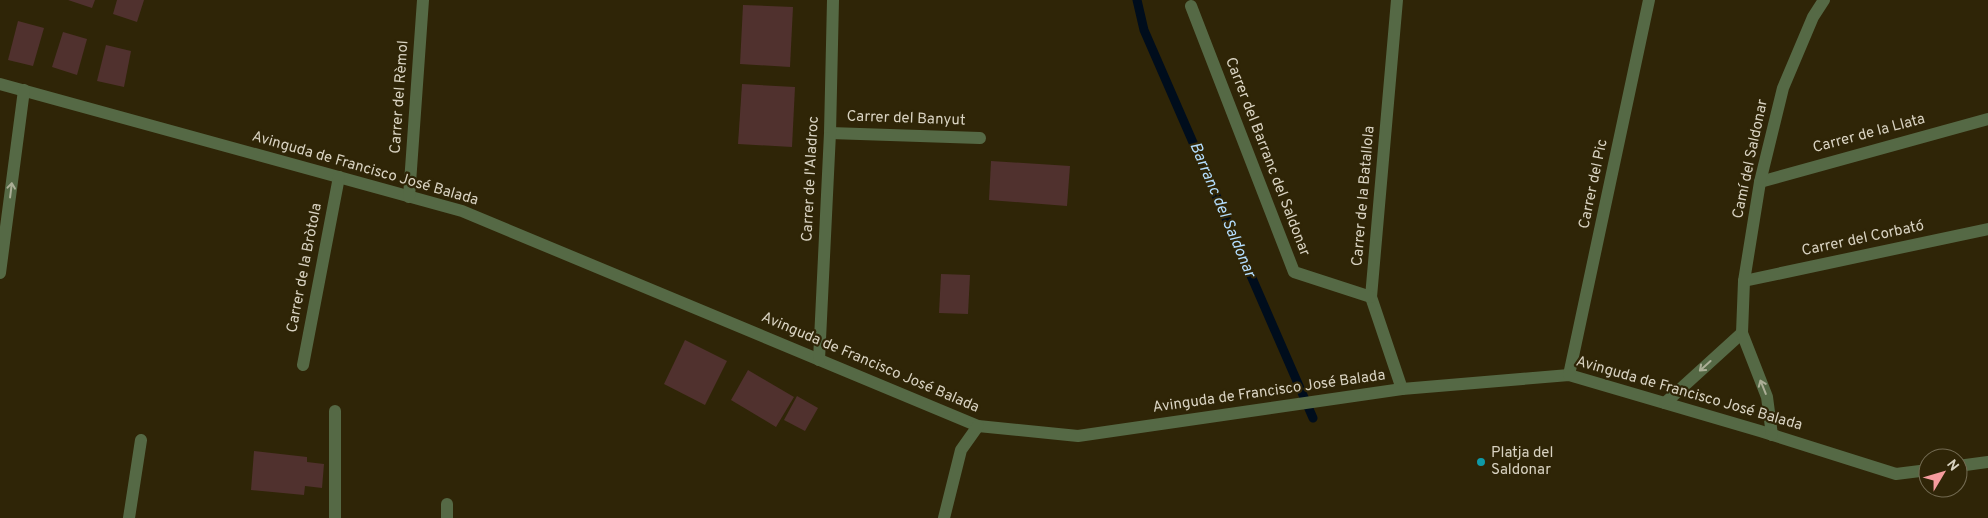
<svg xmlns="http://www.w3.org/2000/svg" width="1988" height="518" font-family="Overpass,sans-serif">
  <rect width="100%" height="100%" fill="#2f2507"/>
  <g fill="none" stroke-linecap="round" stroke-linejoin="round">
    <polyline stroke="#000d1c" stroke-width="9" points="1137,0 1144,30 1313,418"/>
  </g>
  <g fill="#50312e">
    <polygon points="68,0 95,0 92,8"/>
    <polygon points="117,0 144,0 137,22 113,14"/>
    <polygon points="743,5 793,7 790,67 740,64"/>
    <polygon points="18,21 44,28 33,66 8,60"/>
    <polygon points="63,32 87,39 77,75 52,67"/>
    <polygon points="106,45 131,51 124,87 97,81"/>
    <polygon points="742,84 795,87 792,147 738,144"/>
    <polygon points="991,161 1070,166 1067,206 989,200"/>
    <polygon points="941,274 970,275 968,314 939,313"/>
    <polygon points="685,340 727,361 705,405 664,384"/>
    <polygon points="748,370 794,397 776,427 731,400"/>
    <polygon points="797,396 818,408 805,431 784,420"/>
    <polygon points="254,451 307,457 307,462 324,464 322,488 305,486 304,495 251,490"/>
  </g>
  <g fill="none" stroke-linecap="round" stroke-linejoin="round">
    <g stroke="#556945" stroke-width="12">
      <polyline points="1397,0 1371,297 1402,389"/>
      <polyline points="1191,6 1294,272 1371,297"/>
      <polyline points="0,84 462,211 978,426 1078,436 1402,389 1569,375 1760,431 1896,474 1928,470"/>
      <polyline points="830,133 980,138"/>
      <polyline points="1760,182 1988,119"/>
      <polyline points="409,197 423,0"/>
      <polyline points="0,273 24,90"/>
      <polyline points="1744,281 1988,229"/>
      <polyline points="819,360 830,133 833,0"/>
      <polyline points="303,365 339,177"/>
      <polyline points="1569,375 1649,0"/>
      <polyline points="1665,403 1742,333"/>
      <polyline points="335,411 335,518"/>
      <polyline points="1772,435 1767,397 1742,333 1744,281 1760,182 1783,88 1813,17 1824,0"/>
      <polyline points="1958,466 1988,462"/>
      <polyline points="129,518 141,440"/>
      <polyline points="447,518 447,504"/>
      <polyline points="944,518 961,450 978,426"/>
    </g>
  </g>
  <defs><path id="oneway-shaft" d="M-6 0H5M1.5-3L5.5 0L1.5 3" fill="none" stroke-width="1.6" stroke-linecap="round" stroke-linejoin="round" transform="scale(1.25)"/></defs>
  <g stroke="#abae96">
    <use href="#oneway-shaft" transform="translate(11 190) rotate(-83)"/>
    <use href="#oneway-shaft" transform="translate(1705 366) rotate(138)"/>
    <use href="#oneway-shaft" transform="translate(1763 387) rotate(-112)"/>
  </g>
  <circle fill="#0f9aa8" stroke="#2f2507" stroke-width="2" cx="1481" cy="462" r="5"/>
  <g text-anchor="middle" dominant-baseline="central" stroke-width="4.5" stroke-linejoin="round" paint-order="stroke">
    <g font-size="15" fill="#d9d3c2" stroke="#2f2507">
      <text transform="translate(400 97) rotate(-86)">Carrer del Rèmol</text>
      <text transform="translate(906 119) rotate(2)">Carrer del Banyut</text>
      <text transform="translate(1869 134) rotate(-15)">Carrer de la Llata</text>
      <text transform="translate(1267 157) rotate(69)">Carrer del Barranc del Saldonar</text>
      <text transform="translate(1751 159) rotate(-78)">Camí del Saldonar</text>
      <text transform="translate(365 169) rotate(16)">Avinguda de Francisco José Balada</text>
      <text transform="translate(811 179) rotate(-87)">Carrer de l'Aladroc</text>
      <text transform="translate(1594 184) rotate(-78)">Carrer del Pic</text>
      <text transform="translate(1364 196) rotate(-85)">Carrer de la Batallola</text>
      <text transform="translate(1863 239) rotate(-12)">Carrer del Corbató</text>
      <text transform="translate(305 268) rotate(-79)">Carrer de la Bròtola</text>
      <text transform="translate(870 363) rotate(23)">Avinguda de Francisco José Balada</text>
      <text transform="translate(1269 392) rotate(-8)">Avinguda de Francisco José Balada</text>
      <text transform="translate(1689 394) rotate(16)">Avinguda de Francisco José Balada</text>
    </g>
    <g font-size="15" fill="#d9d3c2" stroke="#2f2507" text-anchor="start">
      <text x="1491" y="453">Platja del<tspan x="1491" dy="17">Saldonar</tspan></text>
    </g>
    <g font-size="16" font-style="italic" fill="#b4defe" stroke="#2f2507">
      <text transform="translate(1222 210) rotate(67)">Barranc del Saldonar</text>
    </g>
  </g>
  <g transform="translate(1943 473) rotate(52)"><circle r="24" fill="#2f2507" stroke="#736b52"/>
  <path d="M0-4L9 19L0 12L-9 19Z" fill="#f59b9d"/>
  <text y="-8" font-size="14" font-weight="bold" text-anchor="middle" fill="#d9d3c2">N</text>
  </g>
</svg>
